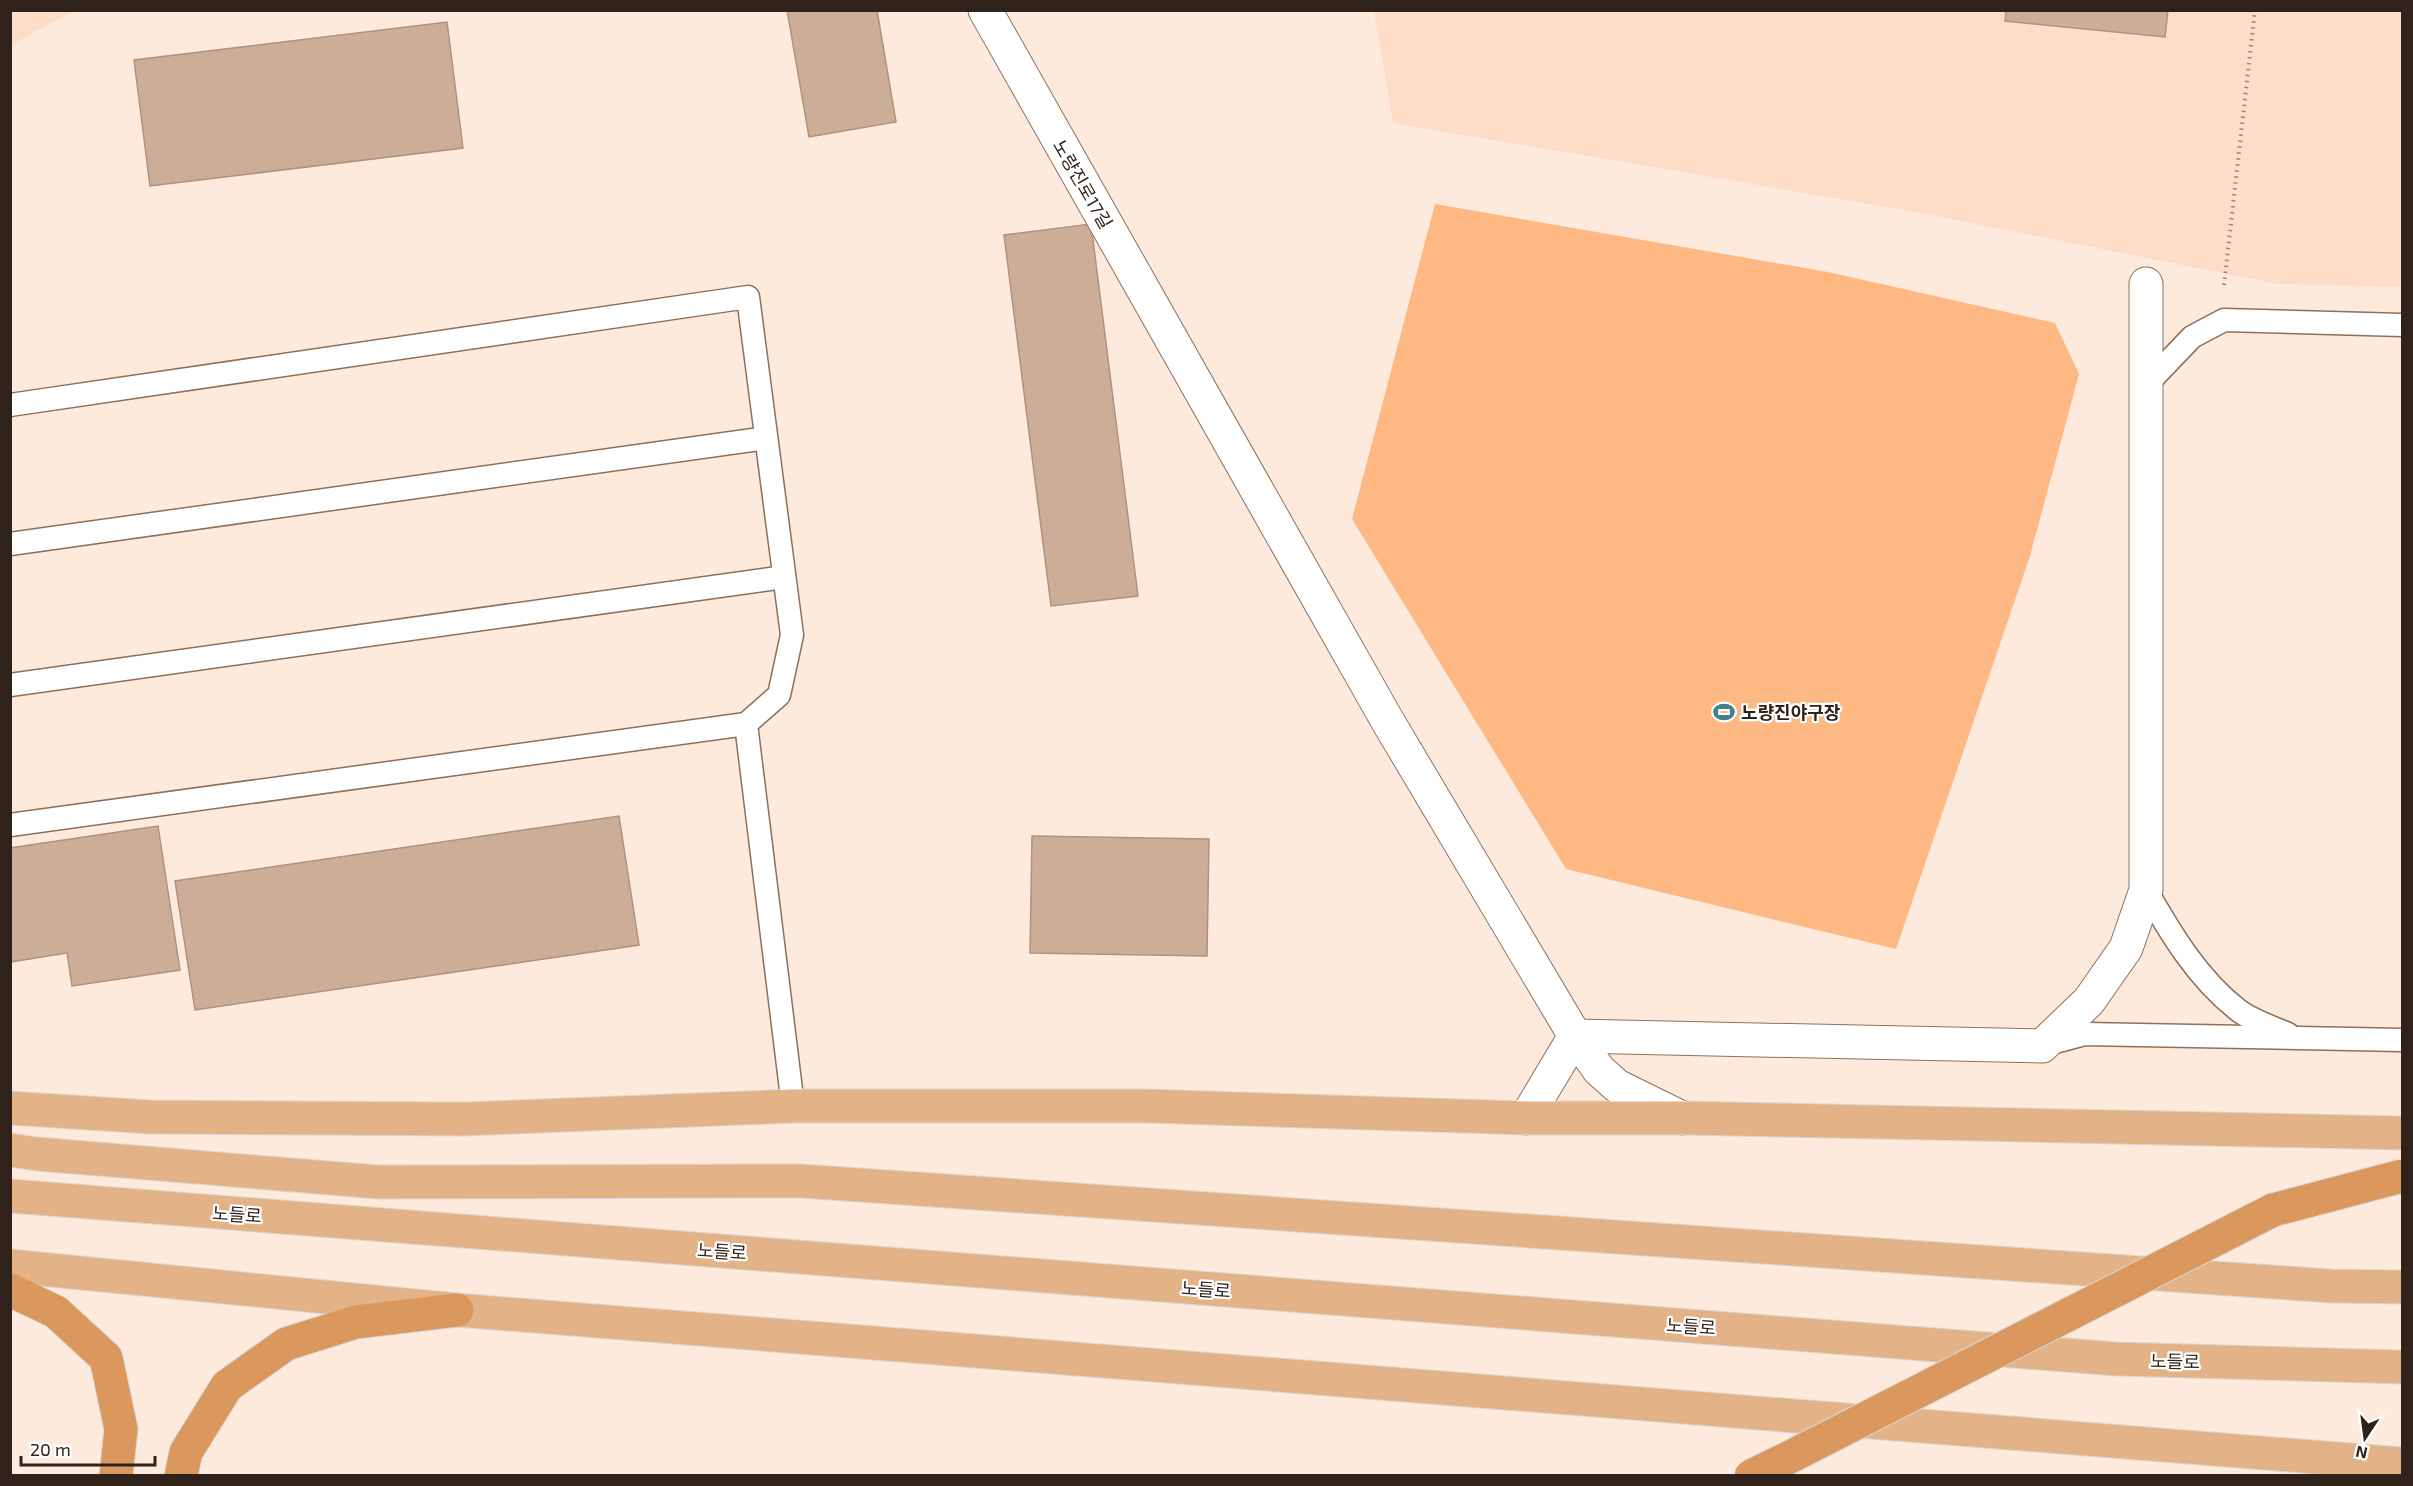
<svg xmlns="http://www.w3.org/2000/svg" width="2413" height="1486" font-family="'Exo 2','Noto Sans KR',sans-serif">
  <rect width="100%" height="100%" fill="#feeadc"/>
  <g fill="#fdddc7">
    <polygon points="11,10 73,10 73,11 11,45"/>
    <polygon points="1374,11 2402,11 2402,287 2278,284 1916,212 1393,123"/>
  </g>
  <polygon fill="#fdb884" points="1435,204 1828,272 2055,323 2079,374 2030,556 1896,949 1566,869 1352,519"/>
  <g fill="#ccae98" stroke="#af927c" stroke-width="1.5">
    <polygon points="787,10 877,10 896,122 809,137"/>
    <polygon points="2006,10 2168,10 2165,37 2005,21"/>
    <polygon points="447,22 463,148 150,186 134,60"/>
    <polygon points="1091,224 1138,596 1051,606 1004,235"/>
    <polygon points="619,816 639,945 195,1010 175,881"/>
    <polygon points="158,826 180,970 72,986 67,953 10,962 10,848"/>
    <polygon points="1032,836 1209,839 1207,956 1030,953"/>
  </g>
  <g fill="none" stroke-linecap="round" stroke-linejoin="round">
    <defs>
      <g id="service">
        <polyline points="2147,384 2192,337 2224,320 2402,325"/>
        <polyline points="10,405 748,297 792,635 779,695 746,724 10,825"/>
        <polyline points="10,544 766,438"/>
        <polyline points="10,685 784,577"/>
        <polyline points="746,724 793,1106"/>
        <path d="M2146 890C2171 934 2198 979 2238 1010 2252 1021 2272 1027 2288 1034"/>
        <polyline points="2048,1044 2085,1034 2402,1040"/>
      </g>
      <polyline id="minor" points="1575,1036 2042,1046 2089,1001 2126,948 2146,890 2146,284"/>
      <g id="tertiary">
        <polyline points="985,10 1387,720 1575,1036 1599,1070 1617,1086 1682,1118"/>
        <polyline points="1526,1118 1575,1036"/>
      </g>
      <g id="primary">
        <polyline points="10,1108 150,1117 465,1119 793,1106 1147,1106 1526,1118 1682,1118 2402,1133"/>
        <polyline points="10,1150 37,1154 378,1182 801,1181 2331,1286 2402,1287"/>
        <polyline points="10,1196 2117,1359 2402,1367"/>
        <polyline points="10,1266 457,1310 2402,1464"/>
      </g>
      <g id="trunk">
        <polyline points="10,1290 56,1312 106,1358 121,1429 116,1476"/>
        <polyline points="181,1476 186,1452 227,1386 286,1344 356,1322 457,1310"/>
      </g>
    </defs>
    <use href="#service" stroke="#8c705b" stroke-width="25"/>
    <use href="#minor" stroke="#8c705b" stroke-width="35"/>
    <use href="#tertiary" stroke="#8c705b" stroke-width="35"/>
    <use href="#primary" stroke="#d9d7d6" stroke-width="35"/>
    <use href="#trunk" stroke="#d9d7d6" stroke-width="35"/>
    <polyline stroke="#97877c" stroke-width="4" stroke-dasharray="1.5 4.5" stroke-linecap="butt" points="2224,285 2255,10"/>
    <use href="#service" stroke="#fff" stroke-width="22"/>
    <use href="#minor" stroke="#fff" stroke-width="33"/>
    <use href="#tertiary" stroke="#fff" stroke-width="33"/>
    <use href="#primary" stroke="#e3b286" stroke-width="33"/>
    <use href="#trunk" stroke="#da985e" stroke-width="33"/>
    <defs>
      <polyline id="trunk-bridge" points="1751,1476 1786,1459 2273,1210 2402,1176"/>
    </defs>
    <use href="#trunk-bridge" stroke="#d9d7d6" stroke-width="35" stroke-linecap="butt"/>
    <use href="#trunk-bridge" stroke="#da985e" stroke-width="33"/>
  </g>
  <defs>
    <symbol id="stadium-bare" viewBox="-9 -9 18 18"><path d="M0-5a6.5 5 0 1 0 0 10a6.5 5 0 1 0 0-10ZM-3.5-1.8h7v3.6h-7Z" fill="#3d838e" stroke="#fff" stroke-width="2.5" paint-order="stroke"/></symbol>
  </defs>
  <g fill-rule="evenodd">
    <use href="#stadium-bare" x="1709" y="697" width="30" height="30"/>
  </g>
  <g text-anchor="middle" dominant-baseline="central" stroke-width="4.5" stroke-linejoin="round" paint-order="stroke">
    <g font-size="18" fill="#2e221a" stroke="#fff">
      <text transform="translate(1083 184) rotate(60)">노량진로17길</text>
      <text transform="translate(237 1214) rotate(4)">노들로</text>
      <text transform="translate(722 1251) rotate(4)">노들로</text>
      <text transform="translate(1206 1289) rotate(4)">노들로</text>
      <text transform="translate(1691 1326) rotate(4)">노들로</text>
      <text transform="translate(2175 1361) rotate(1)">노들로</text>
    </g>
    <g font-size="18" font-weight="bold" fill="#2e221a" stroke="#fff" text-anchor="start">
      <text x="1741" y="712">노량진야구장</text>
    </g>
  </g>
  <rect width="2413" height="1486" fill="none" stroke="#2e221a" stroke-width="24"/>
  <g transform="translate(2365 1438) rotate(193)" stroke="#ffffff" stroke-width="4.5" paint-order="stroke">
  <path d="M0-4.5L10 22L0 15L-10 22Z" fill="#2e221a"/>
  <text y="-9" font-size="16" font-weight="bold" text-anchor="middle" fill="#2e221a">N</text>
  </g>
  <path d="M21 1456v9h134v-9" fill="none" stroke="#2e221a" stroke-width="3"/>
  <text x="30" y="1456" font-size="18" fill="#2e221a" stroke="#ffffff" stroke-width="4.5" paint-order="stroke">20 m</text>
</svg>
